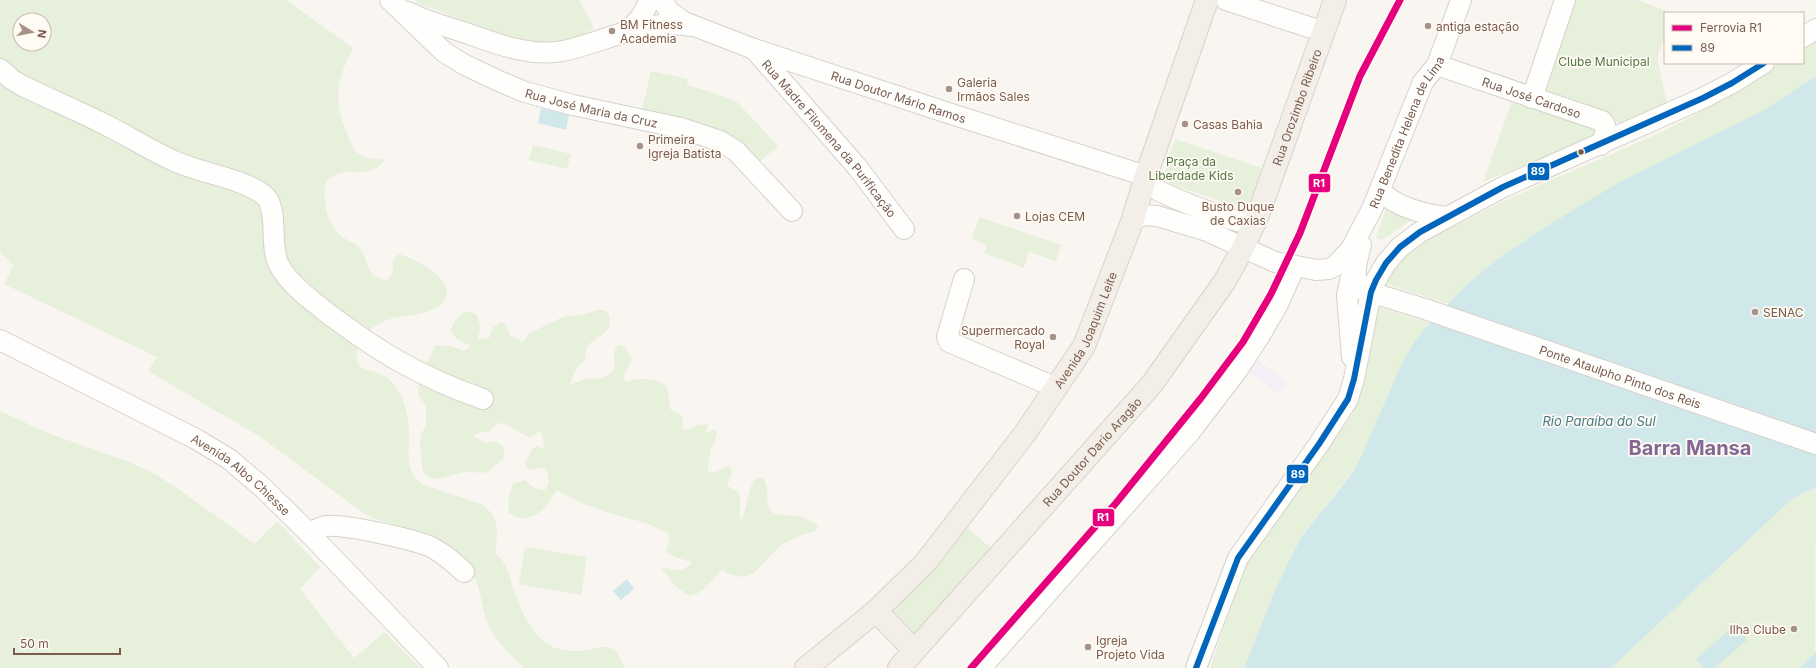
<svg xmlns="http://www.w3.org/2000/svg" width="1816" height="668" font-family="Inter,sans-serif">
  <rect width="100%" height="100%" fill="#f9f5f0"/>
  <polygon fill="#f6eef6" points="1252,356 1288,382 1279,394 1243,368"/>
  <g fill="#e7f0db" fill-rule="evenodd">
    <path d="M0 0H286L353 48C331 91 335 107 354 150 364 159 374 160 386 159 365 185 349 159 326 182 322 200 326 223 341 236 346 240 355 243 359 247 370 260 364 277 387 280 393 276 394 270 392 263L398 254C414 257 466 285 440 305 419 322 391 309 368 332 363 338 358 345 357 353 357 356 357 362 359 365 363 371 372 370 378 373 393 378 403 395 406 410 408 418 409 428 409 437 409 447 407 460 411 470 413 476 417 480 422 484L481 504C504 520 495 532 496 554 507 563 509 574 513 588 520 609 531 635 551 646 560 651 577 652 587 650 592 650 597 647 602 647 614 645 622 658 624 668H524C510 654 495 641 488 623 479 600 480 574 461 556 436 531 393 530 362 512L259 436 148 371 157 357 4 284 14 265 0 252ZM20 20H44V44H20Z"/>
    <polygon points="417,0 579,0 594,28 580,37 555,44 536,42 509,36 416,3"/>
    <polygon points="1571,0 1637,0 1672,13 1665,13 1665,35 1657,57 1667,104 1620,123 1537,94"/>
    <polygon points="1816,38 1816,76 1766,109 1637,174 1550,224 1499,258 1466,285 1449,304 1383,283 1403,258 1429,239 1508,199 1660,133 1689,118 1779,63 1803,63 1803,47"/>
    <polygon points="651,71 688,79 687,85 726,97 737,102 778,146 756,165 642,110"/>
    <polygon points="1513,99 1594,123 1598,136 1483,182"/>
    <path d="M1175 139 1262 168 1251 201 1241 207 1235 206 1170 184C1160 170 1170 154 1175 139Z"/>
    <polygon points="533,145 571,154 567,169 529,160"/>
    <polygon points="1388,203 1419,215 1382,240 1376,238"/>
    <polygon points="979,217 1061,245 1056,261 1029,252 1024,268 984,253 987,245 972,239"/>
    <path d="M1374 306 1430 323C1396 362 1384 412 1361 457 1343 491 1313 515 1295 548 1274 586 1261 628 1244 668H1210L1246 564 1352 415 1359 395Z"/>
    <path d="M598 310H604L608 313C617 335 593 335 586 349 585 352 586 355 585 358 584 362 580 364 577 368 574 372 572 380 570 385L588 378 600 379 614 371C618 360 609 358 618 345 626 345 628 353 632 359L624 376V380L627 382C633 379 639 379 646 379 667 380 670 388 669 408L683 417 682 430 690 429 696 425 706 424 708 426 705 434 713 430 716 431 717 435 711 449 707 471 716 472 728 465C736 471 728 478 727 486L738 491 740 495V523C746 514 749 484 755 479 757 478 759 478 761 477 773 486 761 506 775 514L803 517 818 525 815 531C803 534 787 540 778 548 759 565 753 588 722 570 712 580 703 594 689 596L674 585 661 567C673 570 683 574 692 562L675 557 666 552 670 537 666 532 646 523 606 512 576 501 560 491H557C551 495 551 502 546 506 539 514 529 519 518 518L509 513C507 503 509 491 514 483L525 480C531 486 536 490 545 490 550 484 551 469 540 468 537 468 534 470 530 470L526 467 525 463 533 448 537 446 544 449 543 437 540 431 530 438 505 424 498 423 490 431 478 433 473 437 481 440 485 443C492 440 499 441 504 448L503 459C500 461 491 470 489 471 482 475 472 471 464 472 450 474 431 488 422 469L420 440 421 434 426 426V405L418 396 419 383 414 359 427 362 436 345 450 346 464 351 471 346C462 342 456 341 451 331 453 319 465 306 477 315L481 328 477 340 489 338 493 327 501 322 507 326 510 336 521 340V344L530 333 565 316 582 315Z"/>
    <polygon points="0,411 45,432 129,462 153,473 174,486 255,544 277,521 320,567 300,589 354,658 385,632 420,668 0,668"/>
    <polygon points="1816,488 1815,654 1798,668 1611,668 1790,501 1805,492"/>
    <polygon points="963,525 995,551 918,644 881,611"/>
    <polygon points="525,547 587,557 581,595 519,584"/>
  </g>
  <g fill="#d0e8ea">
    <path d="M1816 76V488L1805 492 1790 501 1611 668H1244C1261 628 1274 587 1295 549 1310 520 1336 498 1354 470L1361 457 1401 365 1415 341 1430 323 1466 285 1499 258 1550 224 1620 182 1766 109Z"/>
    <polygon points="541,108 569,115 566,130 538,123"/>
    <polygon points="627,579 634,589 621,600 613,591"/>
    <polygon points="1735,625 1747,640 1714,668 1704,668 1696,659"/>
    <polygon points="1816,652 1816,668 1799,668"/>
  </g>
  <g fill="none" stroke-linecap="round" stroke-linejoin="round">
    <defs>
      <g id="minor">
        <path id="s1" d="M390 0 444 52 465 65 501 82 525 92 573 105 681 128 720 141 736 151 792 211"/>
        <path id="s2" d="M662 0 669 11 684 22 754 49 945 112 1146 176 1152 185 1159 191C1173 198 1231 222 1245 222 1250 222 1254 219 1258 215"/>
        <polyline points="1226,0 1324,32"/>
        <path d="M408 12C423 20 441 25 457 30 490 41 528 58 563 51 605 42 645 18 690 26"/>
        <polyline points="628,31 641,17 650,0"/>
        <polyline points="1803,37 1816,29"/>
        <path id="s3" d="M754 49 858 168 904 229"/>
        <path id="s4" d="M1437 65 1602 121C1609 127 1604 137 1601 145"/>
        <path d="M0 69 11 79 21 85C47 98 74 109 100 122 125 134 148 149 172 160 198 173 244 178 265 196 279 209 269 247 279 265 290 285 309 298 326 312 379 352 420 377 483 399"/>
        <polyline points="1532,98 1565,0"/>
        <path d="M1380 190C1394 207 1427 215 1447 217"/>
        <path id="s5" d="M1132 222 1141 215 1157 216 1207 231 1275 262 1316 270 1329 269 1335 266 1351 249 1372 209 1423 82 1437 65 1461 0"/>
        <path id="s6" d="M1361 245C1358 258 1350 279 1363 290L1425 309 1816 444"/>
        <polyline points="964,279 947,337 949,342 1057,388"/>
        <path id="s7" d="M0 340 196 439 229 459 261 486 309 533 438 668"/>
        <polyline points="1352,357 1347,295 1353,268"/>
        <path d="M309 533C315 530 320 527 326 526 345 524 411 539 429 546 442 552 453 562 464 572"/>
        <polyline points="981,668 1190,432 1236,372 1259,337 1278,304 1295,266"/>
        <polyline points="1196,668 1238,558 1319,444 1348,399 1354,379 1371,292 1376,280 1386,263 1400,247 1420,232 1503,187 1703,98 1732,83 1764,63"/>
      </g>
      <g id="major">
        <polyline points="876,611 914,650"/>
        <path id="s8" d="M806 668 876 611 925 563 1026 432 1084 346 1132 222 1146 176 1207 0"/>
        <path id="s9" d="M899 668 1152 384 1225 281 1242 250 1258 215 1335 0"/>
      </g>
    </defs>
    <use href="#minor" stroke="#d7d1cb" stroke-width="22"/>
    <use href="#major" stroke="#dad1cc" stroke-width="24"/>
    <use href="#minor" stroke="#fefefd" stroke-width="20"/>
    <use href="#major" stroke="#f3eee8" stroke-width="22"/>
    <defs>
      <polyline id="bus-1" points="1196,668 1238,558 1319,444 1348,399 1354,379 1371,292 1376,280 1386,263 1400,247 1420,232 1503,187 1703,98 1732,83 1764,63"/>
    </defs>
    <use href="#bus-1" stroke="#fffaf3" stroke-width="9"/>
    <use href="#bus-1" stroke="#0065bd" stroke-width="6"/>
    <defs>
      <polyline id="rail-1" points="971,668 1116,503 1201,398 1243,342 1271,294 1300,233 1360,76 1400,0"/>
    </defs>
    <use href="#rail-1" stroke="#fffaf3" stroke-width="10"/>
    <use href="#rail-1" stroke="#e5007d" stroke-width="7"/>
  </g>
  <g fill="#a69286" stroke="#fffaf3" stroke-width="1.5">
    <circle cx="1428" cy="26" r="4"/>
    <circle cx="612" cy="31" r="4"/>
    <circle cx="949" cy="89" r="4"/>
    <circle cx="1185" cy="124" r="4"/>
    <circle cx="640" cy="146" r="4"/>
    <circle cx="1238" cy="192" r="4"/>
    <circle cx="1017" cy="216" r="4"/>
    <circle cx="1755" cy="312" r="4"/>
    <circle cx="1053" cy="337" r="4"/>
    <circle cx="1794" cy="629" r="4"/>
    <circle cx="1088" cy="647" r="4"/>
  </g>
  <circle fill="#7a5c4d" stroke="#fffaf3" stroke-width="1.5" cx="1581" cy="152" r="3.5"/>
  <g text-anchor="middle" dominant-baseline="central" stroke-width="3.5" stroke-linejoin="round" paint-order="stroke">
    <g font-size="12" fill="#7a5c4d" stroke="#fffaf3" text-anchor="start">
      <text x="620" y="24">BM Fitness<tspan x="620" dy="14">Academia</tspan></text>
      <text x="1436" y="26">antiga estação</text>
      <text x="957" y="82">Galeria<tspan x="957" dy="14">Irmãos Sales</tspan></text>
      <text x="1193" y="124">Casas Bahia</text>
      <text x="648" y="139">Primeira<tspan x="648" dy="14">Igreja Batista</tspan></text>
      <text x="1238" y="206" text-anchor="middle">Busto Duque<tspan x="1238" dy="14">de Caxias</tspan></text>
      <text x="1025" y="216">Lojas CEM</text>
      <text x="1763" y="312">SENAC</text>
      <text x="1045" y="330" text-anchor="end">Supermercado<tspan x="1045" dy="14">Royal</tspan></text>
      <text x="1786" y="629" text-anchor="end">Ilha Clube</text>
      <text x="1096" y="640">Igreja<tspan x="1096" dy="14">Projeto Vida</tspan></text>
    </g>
    <g font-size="12" fill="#537a41" stroke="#fffaf3">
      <text x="1604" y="61">Clube Municipal</text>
      <text x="1191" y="161">Praça da<tspan x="1191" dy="14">Liberdade Kids</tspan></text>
    </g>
    <g font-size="12" fill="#7a5c4d" stroke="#fffaf3">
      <text stroke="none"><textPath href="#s2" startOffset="259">Rua Doutor Mário Ramos</textPath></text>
      <text stroke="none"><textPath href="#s4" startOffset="100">Rua José Cardoso</textPath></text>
      <text stroke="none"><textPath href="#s1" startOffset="234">Rua José Maria da Cruz</textPath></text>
      <text stroke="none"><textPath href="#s9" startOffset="695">Rua Orozimbo Ribeiro</textPath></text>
      <text stroke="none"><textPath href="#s5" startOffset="369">Rua Benedita Helena de Lima</textPath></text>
      <text stroke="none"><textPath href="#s3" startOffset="117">Rua Madre Filomena da Purificação</textPath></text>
      <text stroke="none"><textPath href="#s8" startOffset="443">Avenida Joaquim Leite</textPath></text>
      <text stroke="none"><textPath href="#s6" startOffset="319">Ponte Ataulpho Pinto dos Reis</textPath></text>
      <text stroke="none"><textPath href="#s9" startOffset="290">Rua Doutor Dario Aragão</textPath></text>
      <text stroke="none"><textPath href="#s7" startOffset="277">Avenida Albo Chiesse</textPath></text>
    </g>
    <g font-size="13" font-style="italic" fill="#437c86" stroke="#fffaf3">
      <text x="1599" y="421">Rio Paraíba do Sul</text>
    </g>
    <g font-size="20" font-weight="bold" fill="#846695" stroke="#fffaf3">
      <text x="1690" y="448">Barra Mansa</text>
    </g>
  </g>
  <g stroke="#fffaf3" stroke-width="1.5">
    <rect x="1527" y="162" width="23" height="19" rx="4" fill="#0065bd"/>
    <rect x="1308" y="173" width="23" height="20" rx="4" fill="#e5007d"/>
    <rect x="1286" y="464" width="23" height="20" rx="4" fill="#0065bd"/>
    <rect x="1092" y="508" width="23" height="19" rx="4" fill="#e5007d"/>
  </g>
  <g font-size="11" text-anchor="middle" font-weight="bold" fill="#fff">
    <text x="1538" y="175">89</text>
    <text x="1319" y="187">R1</text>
    <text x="1298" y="478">89</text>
    <text x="1103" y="521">R1</text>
  </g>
  <rect x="1664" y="12" width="140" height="52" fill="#fffaf3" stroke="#cabbb1"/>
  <rect x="1672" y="25" width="20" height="6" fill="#e5007d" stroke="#cabbb1"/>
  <text x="1700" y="32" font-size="12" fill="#7a5c4d">Ferrovia R1</text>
  <rect x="1672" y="45" width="20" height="6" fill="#0065bd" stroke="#cabbb1"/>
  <text x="1700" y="52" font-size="12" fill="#7a5c4d">89</text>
  <g transform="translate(32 32) rotate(100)"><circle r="19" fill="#fffaf3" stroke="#cabbb1"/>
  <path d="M0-3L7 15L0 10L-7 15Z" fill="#a69286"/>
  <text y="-6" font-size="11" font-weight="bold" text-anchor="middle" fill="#7a5c4d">N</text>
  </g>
  <path d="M14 648v6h106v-6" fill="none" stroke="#7a5c4d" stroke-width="2"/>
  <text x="20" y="648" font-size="12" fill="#7a5c4d" stroke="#fffaf3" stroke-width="3" paint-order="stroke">50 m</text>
</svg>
